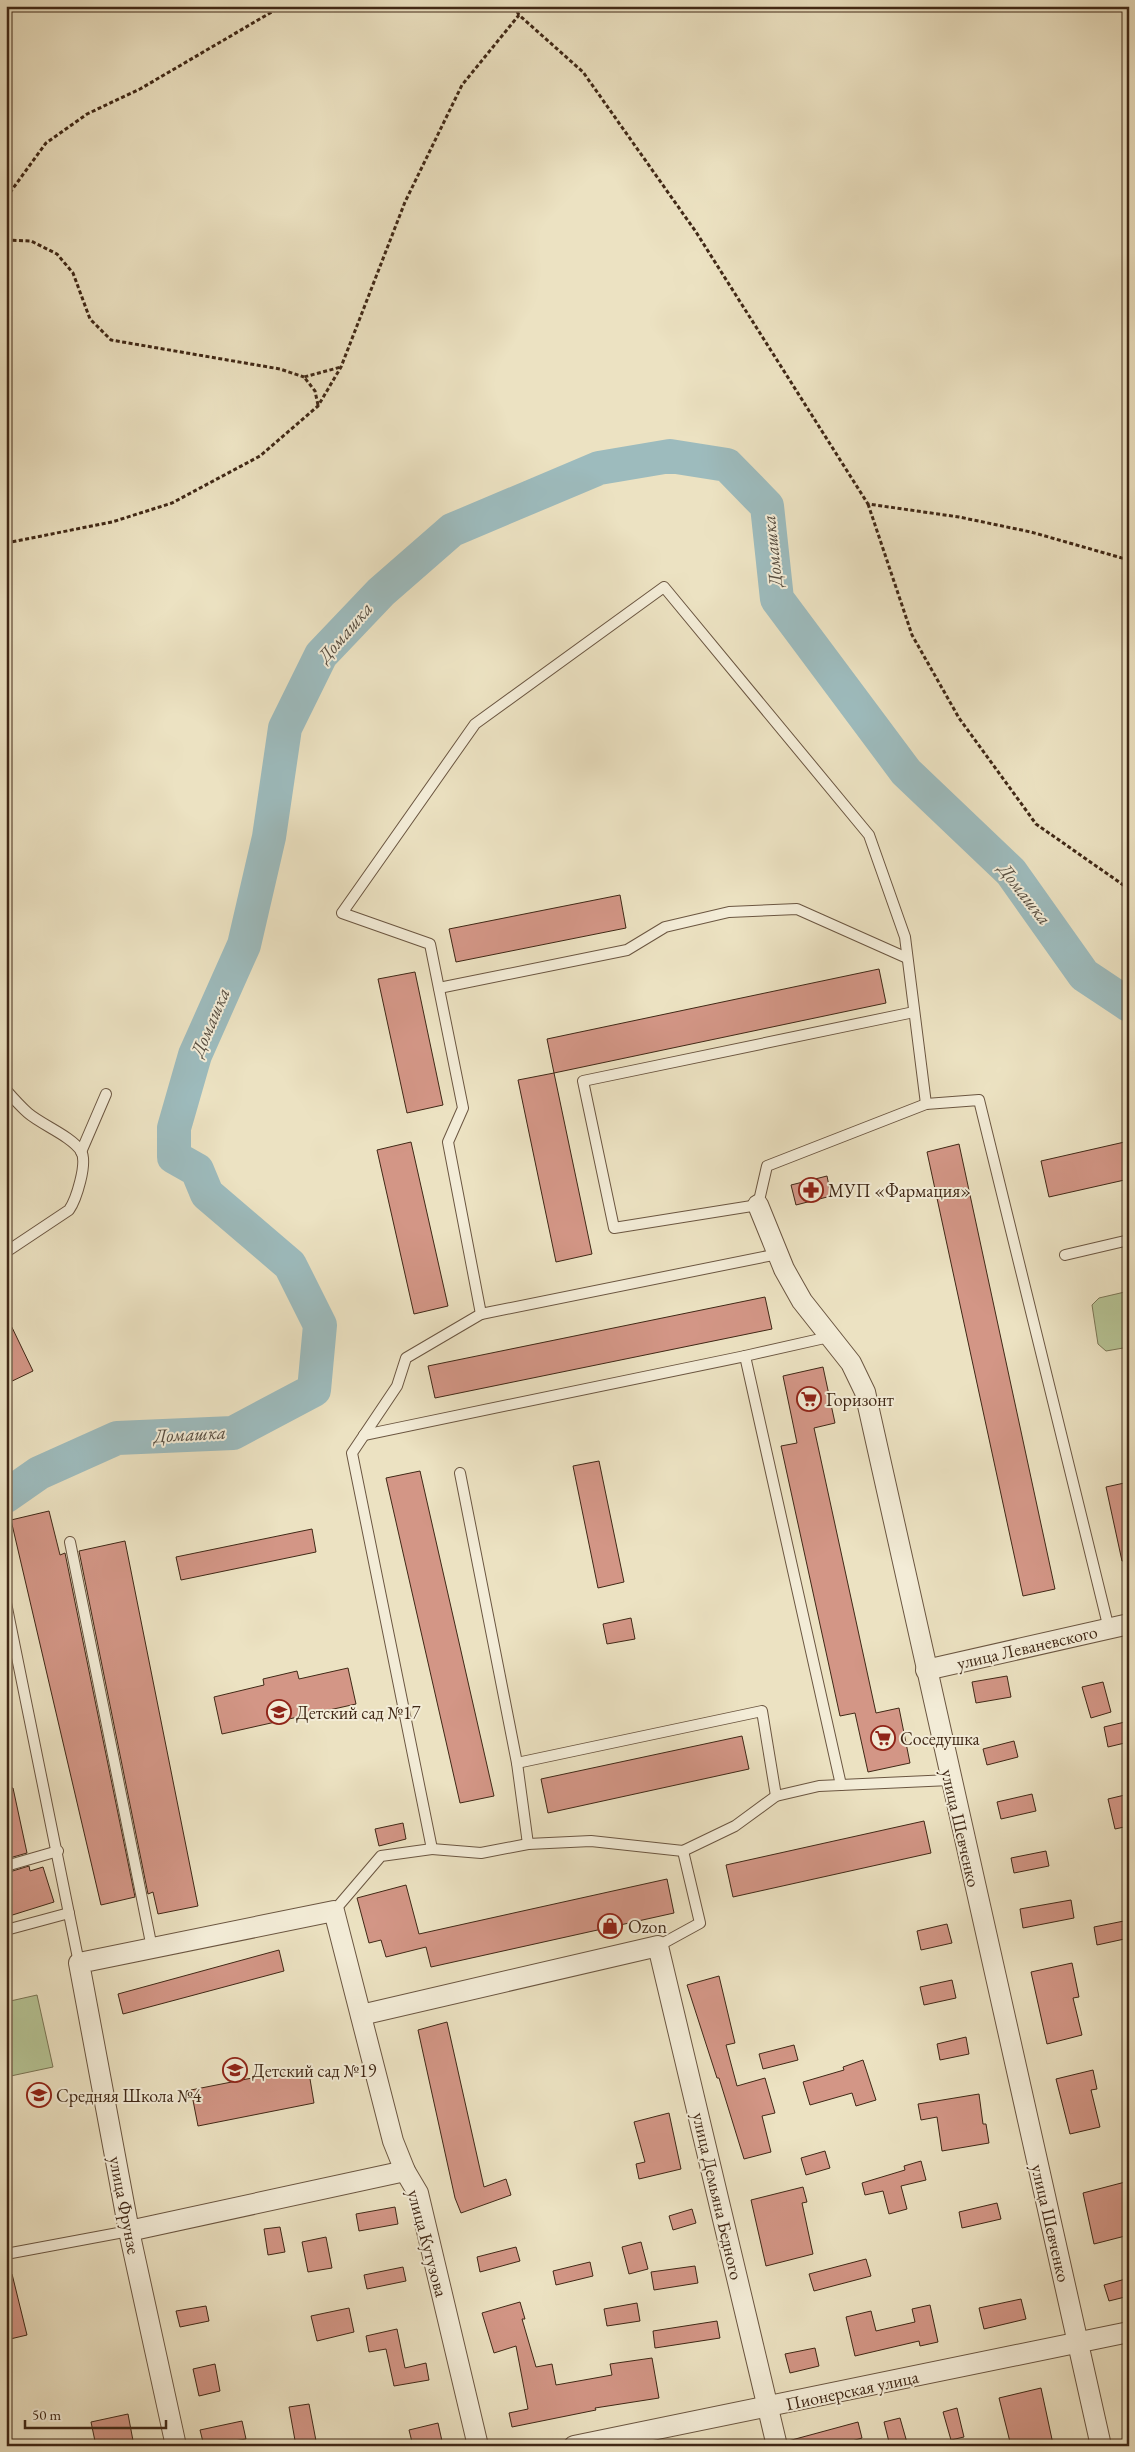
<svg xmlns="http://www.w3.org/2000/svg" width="1135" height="2452" font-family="'EB Garamond',serif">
  <rect width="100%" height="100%" fill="#ece2c2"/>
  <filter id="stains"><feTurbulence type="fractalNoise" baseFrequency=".004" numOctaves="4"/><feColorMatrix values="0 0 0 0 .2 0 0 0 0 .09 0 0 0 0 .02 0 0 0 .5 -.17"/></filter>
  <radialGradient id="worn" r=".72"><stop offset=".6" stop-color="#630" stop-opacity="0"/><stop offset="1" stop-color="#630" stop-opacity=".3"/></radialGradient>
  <g fill="#b6c495" stroke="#7b7656">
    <polygon points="1129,1291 1129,1347 1106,1351 1098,1344 1092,1305 1099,1298"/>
    <polygon points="37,1995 53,2067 6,2077 6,2002"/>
  </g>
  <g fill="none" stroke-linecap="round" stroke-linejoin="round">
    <polyline stroke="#9dbbbd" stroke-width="34" points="6,1496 39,1473 117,1438 233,1433 314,1390 320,1325 290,1265 207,1194 197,1170 174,1157 174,1128 195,1055 244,945 269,837 285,728 321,655 381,592 452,530 599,468 670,456 727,465 767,506 777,599 906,772 1011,872 1084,975 1129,1005"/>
  </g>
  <g fill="#d39686" stroke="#402816">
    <polygon points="620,895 626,928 456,962 449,929"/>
    <polygon points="879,969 886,1003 554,1073 547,1039"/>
    <polygon points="415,972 443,1105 407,1113 378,979"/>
    <polygon points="554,1073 592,1254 556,1262 518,1080"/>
    <polygon points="1129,1141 1129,1179 1049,1197 1041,1161"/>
    <polygon points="411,1142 448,1306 414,1314 377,1150"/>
    <polygon points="959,1144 1055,1589 1023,1596 927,1152"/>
    <polygon points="827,1176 831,1196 796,1205 791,1185"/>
    <polygon points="765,1297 772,1329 435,1398 428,1366"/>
    <polygon points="6,1315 33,1371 6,1384"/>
    <polygon points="823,1367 835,1423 814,1428 876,1713 899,1708 910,1763 868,1772 855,1713 840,1716 781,1446 797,1443 783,1376"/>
    <polygon points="599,1461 624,1582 598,1588 573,1466"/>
    <polygon points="420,1471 494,1796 460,1803 386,1478"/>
    <polygon points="1129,1482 1129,1560 1122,1561 1106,1487"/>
    <polygon points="49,1511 60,1555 65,1553 135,1897 101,1905 11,1520"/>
    <polygon points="312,1529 316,1552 181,1580 176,1557"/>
    <polygon points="125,1541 198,1906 158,1914 153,1892 148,1894 79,1551"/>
    <polygon points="631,1618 635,1639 607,1644 603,1624"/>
    <polygon points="348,1668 356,1704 222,1734 214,1697 264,1685 263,1679 297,1671 299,1679"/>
    <polygon points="1007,1676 1011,1697 976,1703 972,1682"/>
    <polygon points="1103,1682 1111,1712 1091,1718 1082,1687"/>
    <polygon points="1129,1721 1129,1742 1108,1747 1104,1727"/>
    <polygon points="742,1736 749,1769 548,1813 541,1779"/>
    <polygon points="1014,1741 1018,1757 987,1765 983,1749"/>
    <polygon points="6,1788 13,1788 27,1853 6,1859"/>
    <polygon points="1032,1794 1036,1811 1001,1819 997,1802"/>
    <polygon points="1129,1794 1129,1826 1115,1829 1108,1799"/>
    <polygon points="924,1821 931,1853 733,1897 726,1865"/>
    <polygon points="403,1823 406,1839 379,1846 375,1829"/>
    <polygon points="1046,1851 1049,1866 1014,1873 1011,1858"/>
    <polygon points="29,1866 30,1871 43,1867 54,1902 6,1917 6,1873"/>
    <polygon points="667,1879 674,1913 431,1967 426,1947 386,1957 381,1940 369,1943 357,1898 406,1885 419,1934"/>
    <polygon points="1071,1900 1074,1918 1023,1928 1020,1909"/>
    <polygon points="1129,1920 1129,1938 1097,1945 1094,1927"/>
    <polygon points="947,1924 952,1943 921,1950 917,1931"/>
    <polygon points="279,1950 284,1971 123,2014 118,1994"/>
    <polygon points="1072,1963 1079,1997 1073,1998 1082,2035 1047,2044 1031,1972"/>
    <polygon points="719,1976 735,2043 726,2045 737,2086 765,2078 775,2113 762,2116 771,2152 744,2159 719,2078 717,2078 687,1985"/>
    <polygon points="952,1980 956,1998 924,2005 920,1987"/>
    <polygon points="447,2022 484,2187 506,2179 511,2195 461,2213 455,2198 418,2030"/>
    <polygon points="966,2037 969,2054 940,2060 937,2044"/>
    <polygon points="794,2045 798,2060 763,2069 759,2054"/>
    <polygon points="863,2060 876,2100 856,2106 852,2093 810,2105 803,2082 844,2070 843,2067"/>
    <polygon points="308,2067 314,2103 198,2126 191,2090"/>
    <polygon points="1093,2070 1097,2089 1091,2090 1100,2127 1070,2134 1056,2079"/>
    <polygon points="979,2094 983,2124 986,2124 989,2143 942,2151 937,2117 921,2120 918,2104"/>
    <polygon points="669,2113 681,2169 639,2179 636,2164 645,2162 634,2122"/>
    <polygon points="825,2151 830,2168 806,2175 801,2158"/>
    <polygon points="921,2161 926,2180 901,2186 907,2209 889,2214 883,2191 865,2195 862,2183 905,2170 904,2166"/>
    <polygon points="1129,2181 1129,2235 1094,2244 1083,2193"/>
    <polygon points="803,2187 807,2202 802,2203 813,2254 766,2266 751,2200"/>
    <polygon points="997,2203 1001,2219 962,2228 959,2212"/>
    <polygon points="395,2207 398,2224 359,2231 356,2214"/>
    <polygon points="692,2209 696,2223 673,2230 669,2216"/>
    <polygon points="280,2227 285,2252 268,2255 264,2229"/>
    <polygon points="326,2237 332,2268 308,2272 302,2242"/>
    <polygon points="641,2242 648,2269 629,2274 622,2247"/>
    <polygon points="516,2247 520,2261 480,2272 477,2257"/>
    <polygon points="866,2259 871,2276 814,2291 809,2274"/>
    <polygon points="590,2262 593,2276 556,2285 553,2271"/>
    <polygon points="695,2266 698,2283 654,2290 651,2272"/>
    <polygon points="403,2267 406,2281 367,2289 364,2275"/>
    <polygon points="12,2274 27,2335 6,2340 6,2275"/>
    <polygon points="1129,2278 1129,2296 1109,2301 1104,2285"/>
    <polygon points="1021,2299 1026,2319 984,2329 979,2308"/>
    <polygon points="520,2302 525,2319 522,2319 536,2367 552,2364 556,2385 612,2375 610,2364 652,2358 659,2398 595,2408 596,2410 512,2427 509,2413 528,2409 516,2346 494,2353 482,2313"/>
    <polygon points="637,2303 640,2321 607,2326 604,2309"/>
    <polygon points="930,2305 938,2342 920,2346 919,2341 855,2356 846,2317 871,2311 876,2331 915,2322 912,2309"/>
    <polygon points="206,2306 209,2321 180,2327 176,2311"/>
    <polygon points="349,2308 354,2332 317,2341 311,2316"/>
    <polygon points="717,2321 720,2338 655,2348 653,2331"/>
    <polygon points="397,2329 405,2368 426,2363 429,2380 394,2386 386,2349 369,2352 366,2336"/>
    <polygon points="815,2348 819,2366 790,2373 785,2354"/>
    <polygon points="215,2364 220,2391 199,2396 193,2369"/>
    <polygon points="1041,2388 1053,2444 1011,2446 999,2398"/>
    <polygon points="309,2404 317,2446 296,2446 289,2407"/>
    <polygon points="957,2408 964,2437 951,2440 943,2412"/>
    <polygon points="128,2414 134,2446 96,2446 91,2422"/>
    <polygon points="900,2418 908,2446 890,2446 884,2422"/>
    <polygon points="242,2421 246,2439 204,2446 200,2430"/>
    <polygon points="858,2422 862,2438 835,2446 789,2446 788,2441"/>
    <polygon points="438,2423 442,2441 413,2446 409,2430"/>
  </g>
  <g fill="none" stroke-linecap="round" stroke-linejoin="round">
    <defs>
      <g id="lane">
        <polyline points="439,988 627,950 665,927 729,912 797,909 907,958"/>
        <polyline points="914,1012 583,1081 614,1228 758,1205 767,1166 926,1104 979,1100 1109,1629"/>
        <path d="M6 1090C13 1098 20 1106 28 1113 42 1125 71 1136 81 1151 88 1163 76 1200 69 1210L6 1252"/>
        <polyline points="81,1152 106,1094"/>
        <polyline points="778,1254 481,1314 448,1142 463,1108 430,944 342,913 475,724 664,587 869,835 905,937 926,1104"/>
        <polyline points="1065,1255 1129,1240"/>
        <polyline points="745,1356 829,1337"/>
        <polyline points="364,1435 745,1356 841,1785"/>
        <polyline points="460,1473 517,1763 762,1711 776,1796"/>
        <polyline points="70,1542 152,1948"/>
        <polyline points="6,1603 79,1963"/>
        <polyline points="517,1763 528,1844"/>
        <polyline points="432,1849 481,1853 528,1844 591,1841 683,1851 735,1826 776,1796 819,1786 950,1780"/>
        <polyline points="6,1866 58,1851"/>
        <polyline points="334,1911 381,1856 432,1849 352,1453 397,1386 406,1358 481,1314"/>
        <polyline points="6,1930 69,1913"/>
        <polyline points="658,1946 700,1923 683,1851"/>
        <polyline points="6,2254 129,2231"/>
      </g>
      <g id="street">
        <polyline points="758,1205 784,1269 802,1301 851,1363 865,1392 1101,2446"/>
        <polyline points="926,1670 1129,1624"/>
        <polyline points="361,2015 658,1946 777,2446"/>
        <polyline points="129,2231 405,2171"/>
        <polyline points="176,2446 129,2231 79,1963 334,1911 393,2141 405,2171 418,2193 478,2446"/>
        <polyline points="574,2446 1129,2332"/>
      </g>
    </defs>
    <use href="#lane" stroke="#6b5641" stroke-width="12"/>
    <use href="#street" stroke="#6b5641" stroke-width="22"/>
    <g stroke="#402816" stroke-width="3" stroke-dasharray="4 2.5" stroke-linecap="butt">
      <polyline points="514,6 519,15 583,72 696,232 868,504 959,517 1031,532 1129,560"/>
      <polyline points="6,198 46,143 87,114 140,89 282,6"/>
      <polyline points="6,240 31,241 57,254 73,273 90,319 111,340 280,369 304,377"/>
      <polyline points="318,405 315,391 304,377 341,367"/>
      <polyline points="868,504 912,635 959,718 1036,824 1129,889"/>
      <polyline points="6,543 112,522 172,503 260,456 318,406 341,367 405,202 462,85 519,15"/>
    </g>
    <use href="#lane" stroke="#f3ecd7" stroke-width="10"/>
    <use href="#street" stroke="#f3ecd7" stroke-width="20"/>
  </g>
  <defs>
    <symbol id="pharmacy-ring" viewBox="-11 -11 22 22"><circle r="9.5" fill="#f3ecd7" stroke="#8f2418" stroke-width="1.5"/><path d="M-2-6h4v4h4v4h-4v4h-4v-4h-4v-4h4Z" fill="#8f2418"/></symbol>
    <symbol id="supermarket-ring" viewBox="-11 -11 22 22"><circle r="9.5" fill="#f3ecd7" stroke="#8f2418" stroke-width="1.5"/><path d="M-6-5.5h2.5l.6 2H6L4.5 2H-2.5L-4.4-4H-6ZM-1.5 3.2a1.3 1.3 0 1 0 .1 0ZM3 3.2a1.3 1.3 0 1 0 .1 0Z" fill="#8f2418"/></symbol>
    <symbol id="school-ring" viewBox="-11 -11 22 22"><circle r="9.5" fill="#f3ecd7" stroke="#8f2418" stroke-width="1.5"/><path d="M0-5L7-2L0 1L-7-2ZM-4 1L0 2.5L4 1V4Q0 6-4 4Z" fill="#8f2418"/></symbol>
    <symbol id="shop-ring" viewBox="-11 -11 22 22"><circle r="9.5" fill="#f3ecd7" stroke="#8f2418" stroke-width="1.5"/><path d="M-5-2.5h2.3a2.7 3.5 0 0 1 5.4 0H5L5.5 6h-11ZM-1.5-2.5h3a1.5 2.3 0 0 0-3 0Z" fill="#8f2418"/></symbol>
  </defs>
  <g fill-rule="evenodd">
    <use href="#pharmacy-ring" x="797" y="1176" width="28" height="28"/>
    <use href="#supermarket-ring" x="795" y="1385" width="28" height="28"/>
    <use href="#school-ring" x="265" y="1698" width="28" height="28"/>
    <use href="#supermarket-ring" x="869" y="1724" width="28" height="28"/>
    <use href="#shop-ring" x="596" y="1912" width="28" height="28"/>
    <use href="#school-ring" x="221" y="2056" width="28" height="28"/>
    <use href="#school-ring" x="25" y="2081" width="28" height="28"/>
  </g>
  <g text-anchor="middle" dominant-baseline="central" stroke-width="4" stroke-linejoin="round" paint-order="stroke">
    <g font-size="18" fill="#402816" stroke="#f3ecd7" text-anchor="start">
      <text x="828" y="1190">МУП «Фармация»</text>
      <text x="826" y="1399">Горизонт</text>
      <text x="296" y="1712">Детский сад №17</text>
      <text x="900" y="1738">Соседушка</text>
      <text x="628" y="1926">Ozon</text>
      <text x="252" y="2070">Детский сад №19</text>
      <text x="56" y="2095">Средняя Школа №4</text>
    </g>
    <g font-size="18" fill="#402816" stroke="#f3ecd7">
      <text transform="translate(1027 1647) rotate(-13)">улица Леваневского</text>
      <text transform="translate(961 1828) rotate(77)">улица Шевченко</text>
      <text transform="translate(718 2196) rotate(77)">улица Демьяна Бедного</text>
      <text transform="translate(125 2205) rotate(79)">улица Фрунзе</text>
      <text transform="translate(1051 2223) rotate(77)">улица Шевченко</text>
      <text transform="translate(428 2243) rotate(75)">улица Кутузова</text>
      <text transform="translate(852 2390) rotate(-12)">Пионерская улица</text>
    </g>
    <g font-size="19" font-style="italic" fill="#574d40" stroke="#f3ecd7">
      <text transform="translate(772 551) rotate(-96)">Домашка</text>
      <text transform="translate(345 632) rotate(-49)">Домашка</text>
      <text transform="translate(1025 894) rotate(52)">Домашка</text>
      <text transform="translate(210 1022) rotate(-67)">Домашка</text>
      <text transform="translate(190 1434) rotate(-3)">Домашка</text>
    </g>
  </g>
  <rect width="1135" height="2452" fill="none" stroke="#ece2c2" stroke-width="25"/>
  <rect x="8" y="8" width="1120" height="2437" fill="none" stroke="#402816" stroke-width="2.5"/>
  <rect x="12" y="12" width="1110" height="2427" fill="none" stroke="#402816"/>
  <path d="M25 2420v8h141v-8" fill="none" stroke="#402816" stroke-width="2.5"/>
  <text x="32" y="2420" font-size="15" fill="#402816" stroke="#f3ecd7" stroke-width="4" paint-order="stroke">50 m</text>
  <rect width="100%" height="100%" filter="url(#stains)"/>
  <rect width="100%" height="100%" fill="url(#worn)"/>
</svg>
